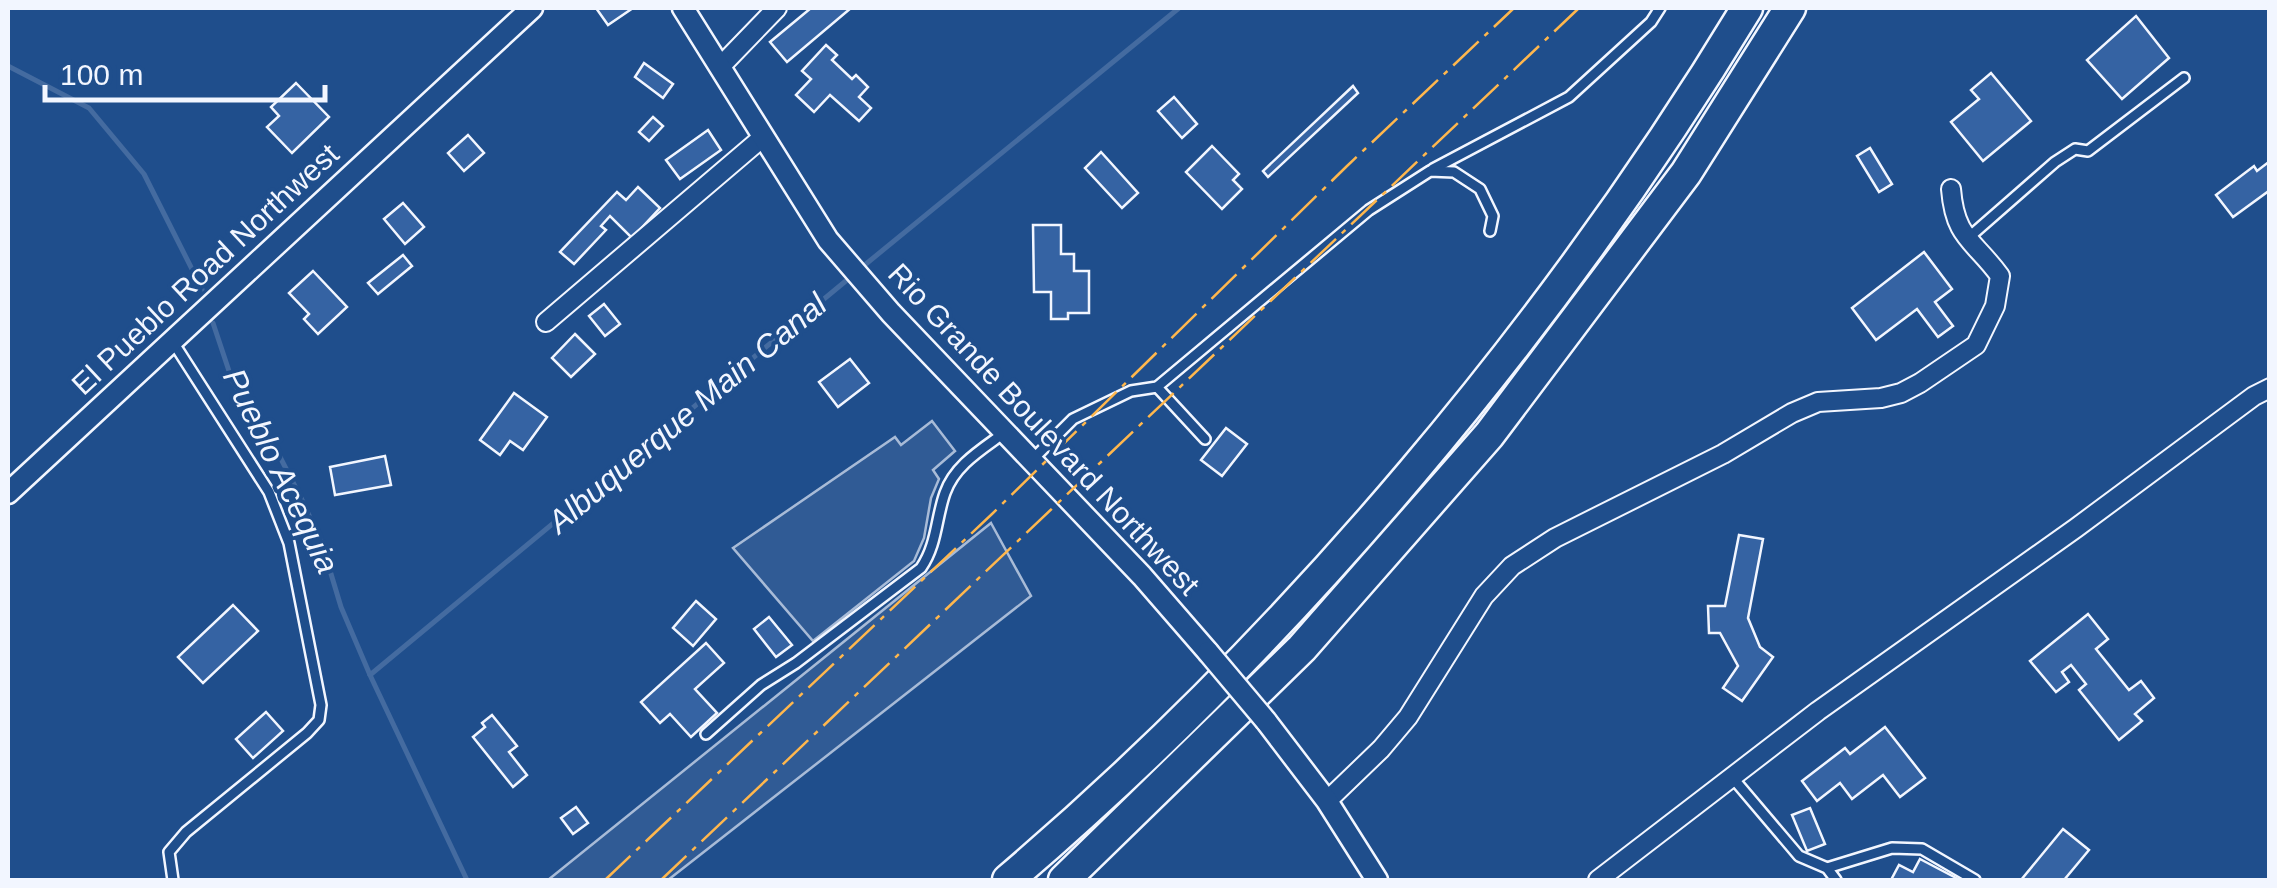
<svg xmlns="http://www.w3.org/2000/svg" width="2277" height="888" font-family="Helvetica,sans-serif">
  <rect width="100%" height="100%" fill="#1f4e8c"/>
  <g fill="#305b95" stroke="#a8bbd7" stroke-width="2.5">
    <polygon points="932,421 955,451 933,470 939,479 931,498 924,538 914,561 813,641 733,548 895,437 901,445"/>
    <polygon points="991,523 1031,596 668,880 548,880"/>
  </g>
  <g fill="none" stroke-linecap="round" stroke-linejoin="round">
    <g stroke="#446ba0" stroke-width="5">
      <polyline points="8,66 89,108 144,174 202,289"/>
      <polyline points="861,268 1179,8"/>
      <polyline points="213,323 232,380 278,453 303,502 322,544 341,607 370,675 467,880"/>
      <polyline points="370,675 853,275"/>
    </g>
  </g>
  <g fill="#3563a3" stroke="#f2f6ff" stroke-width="2.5">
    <polygon points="596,8 633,8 608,25"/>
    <polygon points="811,8 851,8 787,62 770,42"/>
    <polygon points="2136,16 2169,58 2122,99 2087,60"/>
    <polygon points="826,45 837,55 832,60 852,79 856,75 868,87 859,97 871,108 859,121 830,95 814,112 796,95 811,79 802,71"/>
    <polygon points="644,63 673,84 663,98 635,77"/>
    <polygon points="1991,73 2031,121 1983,161 1951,122 1979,99 1971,90"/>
    <polygon points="296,83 329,117 292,153 267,127 279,116 271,107"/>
    <polygon points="1353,86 1358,93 1268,177 1263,171"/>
    <polygon points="1174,97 1197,124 1182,138 1158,111"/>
    <polygon points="653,117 663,126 649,141 639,132"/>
    <polygon points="708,130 721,150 680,179 666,160"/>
    <polygon points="468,135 484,153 464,171 448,153"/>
    <polygon points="1212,146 1239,174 1233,180 1242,189 1222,209 1186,172"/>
    <polygon points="1870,148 1892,184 1879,192 1857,156"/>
    <polygon points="1101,152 1138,193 1122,208 1085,168"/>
    <polygon points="2270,161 2270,190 2233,217 2216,195 2254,166 2257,171"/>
    <polygon points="638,187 660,208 632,238 610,216 601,226 606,230 574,264 560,252 617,192 626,200"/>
    <polygon points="403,203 424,227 405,244 384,219"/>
    <polygon points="1033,225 1061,225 1061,254 1074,254 1074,271 1089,271 1089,313 1068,313 1068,319 1051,319 1051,292 1034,292"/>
    <polygon points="1924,252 1952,289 1935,302 1953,326 1938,337 1917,309 1876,340 1852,308"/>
    <polygon points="403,255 412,266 378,294 368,283"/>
    <polygon points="313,271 347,307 318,334 304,319 309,314 289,293"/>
    <polygon points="604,304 620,324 605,336 589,316"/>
    <polygon points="575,334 595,354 571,377 552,358"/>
    <polygon points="850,359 869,383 838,407 819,382"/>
    <polygon points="514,393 547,417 523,450 510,441 500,455 480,440"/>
    <polygon points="1226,428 1247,444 1222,476 1201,460"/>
    <polygon points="385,456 391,485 335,495 330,467"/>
    <polygon points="1739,535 1763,539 1748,618 1760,647 1773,657 1742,701 1723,688 1738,666 1720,633 1709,633 1708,606 1725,606"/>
    <polygon points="696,601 716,619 693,646 673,628"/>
    <polygon points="233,605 258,631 203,683 178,657"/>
    <polygon points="2088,614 2108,639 2096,649 2129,690 2141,681 2154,698 2135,714 2142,721 2119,740 2079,690 2086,684 2071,665 2062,672 2069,682 2056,692 2030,661"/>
    <polygon points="769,617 792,645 776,657 754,629"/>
    <polygon points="706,643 724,663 695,689 717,713 691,737 670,714 660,723 641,702"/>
    <polygon points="266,712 283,731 253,758 236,739"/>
    <polygon points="492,715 517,746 509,752 527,775 513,787 473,737 485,727 482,723"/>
    <polygon points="1885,727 1925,778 1900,797 1883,775 1852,799 1840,783 1817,801 1802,781 1845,748 1850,754"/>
    <polygon points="576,807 588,823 573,834 561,818"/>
    <polygon points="1810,808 1825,844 1807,851 1792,815"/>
    <polygon points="2063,829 2089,850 2064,880 2021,880"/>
    <polygon points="1920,859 1958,879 1957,880 1891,880 1899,865 1913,872"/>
  </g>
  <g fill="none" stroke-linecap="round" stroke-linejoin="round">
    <defs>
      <g id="service">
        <polyline points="1433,169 1569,97 1651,22 1660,8"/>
        <polyline points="1967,239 2055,162 2075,149 2088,151 2184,78"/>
        <polyline points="173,342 269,492 289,543 321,705 319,720 307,733 186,832 169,852 173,880"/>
        <polyline points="1157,387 1205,439"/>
        <polyline points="1033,459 1073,419 1131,391 1157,387 1369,210 1430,171 1454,172 1480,189 1493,216 1490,231"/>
        <path d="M706 734 761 685 796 663 921 568C937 545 936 518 945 493 955 465 981 450 1004 433"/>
        <polyline points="1732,777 1799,856 1827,868 1836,880"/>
        <polyline points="1827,868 1892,848 1922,849 1975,880"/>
      </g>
      <g id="minor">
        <polyline points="720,67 777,8"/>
        <polyline points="546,322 763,137"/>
        <path d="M1327 801 1381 749 1408 717 1484 596 1512 566 1555 538 1723 454 1792 413 1818 402 1881 398 1901 393 1920 383 1976 345 1995 306 2000 276C1974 240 1955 239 1951 189"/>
        <polyline points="1598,880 1818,711 2076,528 2254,396 2270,388"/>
      </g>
      <g id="tertiary">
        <polyline points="683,8 828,240 891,313 1142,576 1208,652"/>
        <polyline points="8,493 532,8"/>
        <polyline points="1266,721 1327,801 1377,880"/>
      </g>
      <g id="motorway">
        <path d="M1008 880C1292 638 1554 327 1747 8"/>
        <polyline points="1064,880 1302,648 1489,435 1686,173 1790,8"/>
      </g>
    </defs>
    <use href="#service" stroke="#f2f6ff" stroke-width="14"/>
    <use href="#minor" stroke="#f2f6ff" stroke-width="22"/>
    <use href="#tertiary" stroke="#f2f6ff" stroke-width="25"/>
    <use href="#motorway" stroke="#f2f6ff" stroke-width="35"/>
    <use href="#service" stroke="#1f4e8c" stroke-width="9"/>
    <use href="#minor" stroke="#1f4e8c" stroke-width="18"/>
    <use href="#tertiary" stroke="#1f4e8c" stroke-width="20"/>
    <use href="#motorway" stroke="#1f4e8c" stroke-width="30"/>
    <defs>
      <polyline id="tertiary-bridge" points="1208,652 1266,721"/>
    </defs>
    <use href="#tertiary-bridge" stroke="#f2f6ff" stroke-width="25" stroke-linecap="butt"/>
    <use href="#tertiary-bridge" stroke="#1f4e8c" stroke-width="20"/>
    <g stroke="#ffb74d" stroke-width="2.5" stroke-dasharray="35 8 5 8" stroke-linecap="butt">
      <polyline points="605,880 992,514 1346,167 1514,8"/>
      <polyline points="661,880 1579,8"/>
    </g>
  </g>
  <g text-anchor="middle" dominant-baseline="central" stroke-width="8" stroke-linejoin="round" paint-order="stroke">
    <g font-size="30" fill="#f2f6ff" stroke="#1f4e8c">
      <text transform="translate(205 269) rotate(-43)">El Pueblo Road Northwest</text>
      <text transform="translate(1044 429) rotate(47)">Rio Grande Boulevard Northwest</text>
    </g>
    <g font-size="32" font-style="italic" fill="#f2f6ff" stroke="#1f4e8c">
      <text transform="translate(687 413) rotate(-40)">Albuquerque Main Canal</text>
      <text transform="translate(281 471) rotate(64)">Pueblo Acequia</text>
    </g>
  </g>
  <rect width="2277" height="888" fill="none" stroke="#f2f6ff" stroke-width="20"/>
  <path d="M45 85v15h280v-15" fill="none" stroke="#f2f6ff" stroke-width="5"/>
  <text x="60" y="85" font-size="30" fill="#f2f6ff" stroke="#1f4e8c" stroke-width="8" paint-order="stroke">100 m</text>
</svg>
